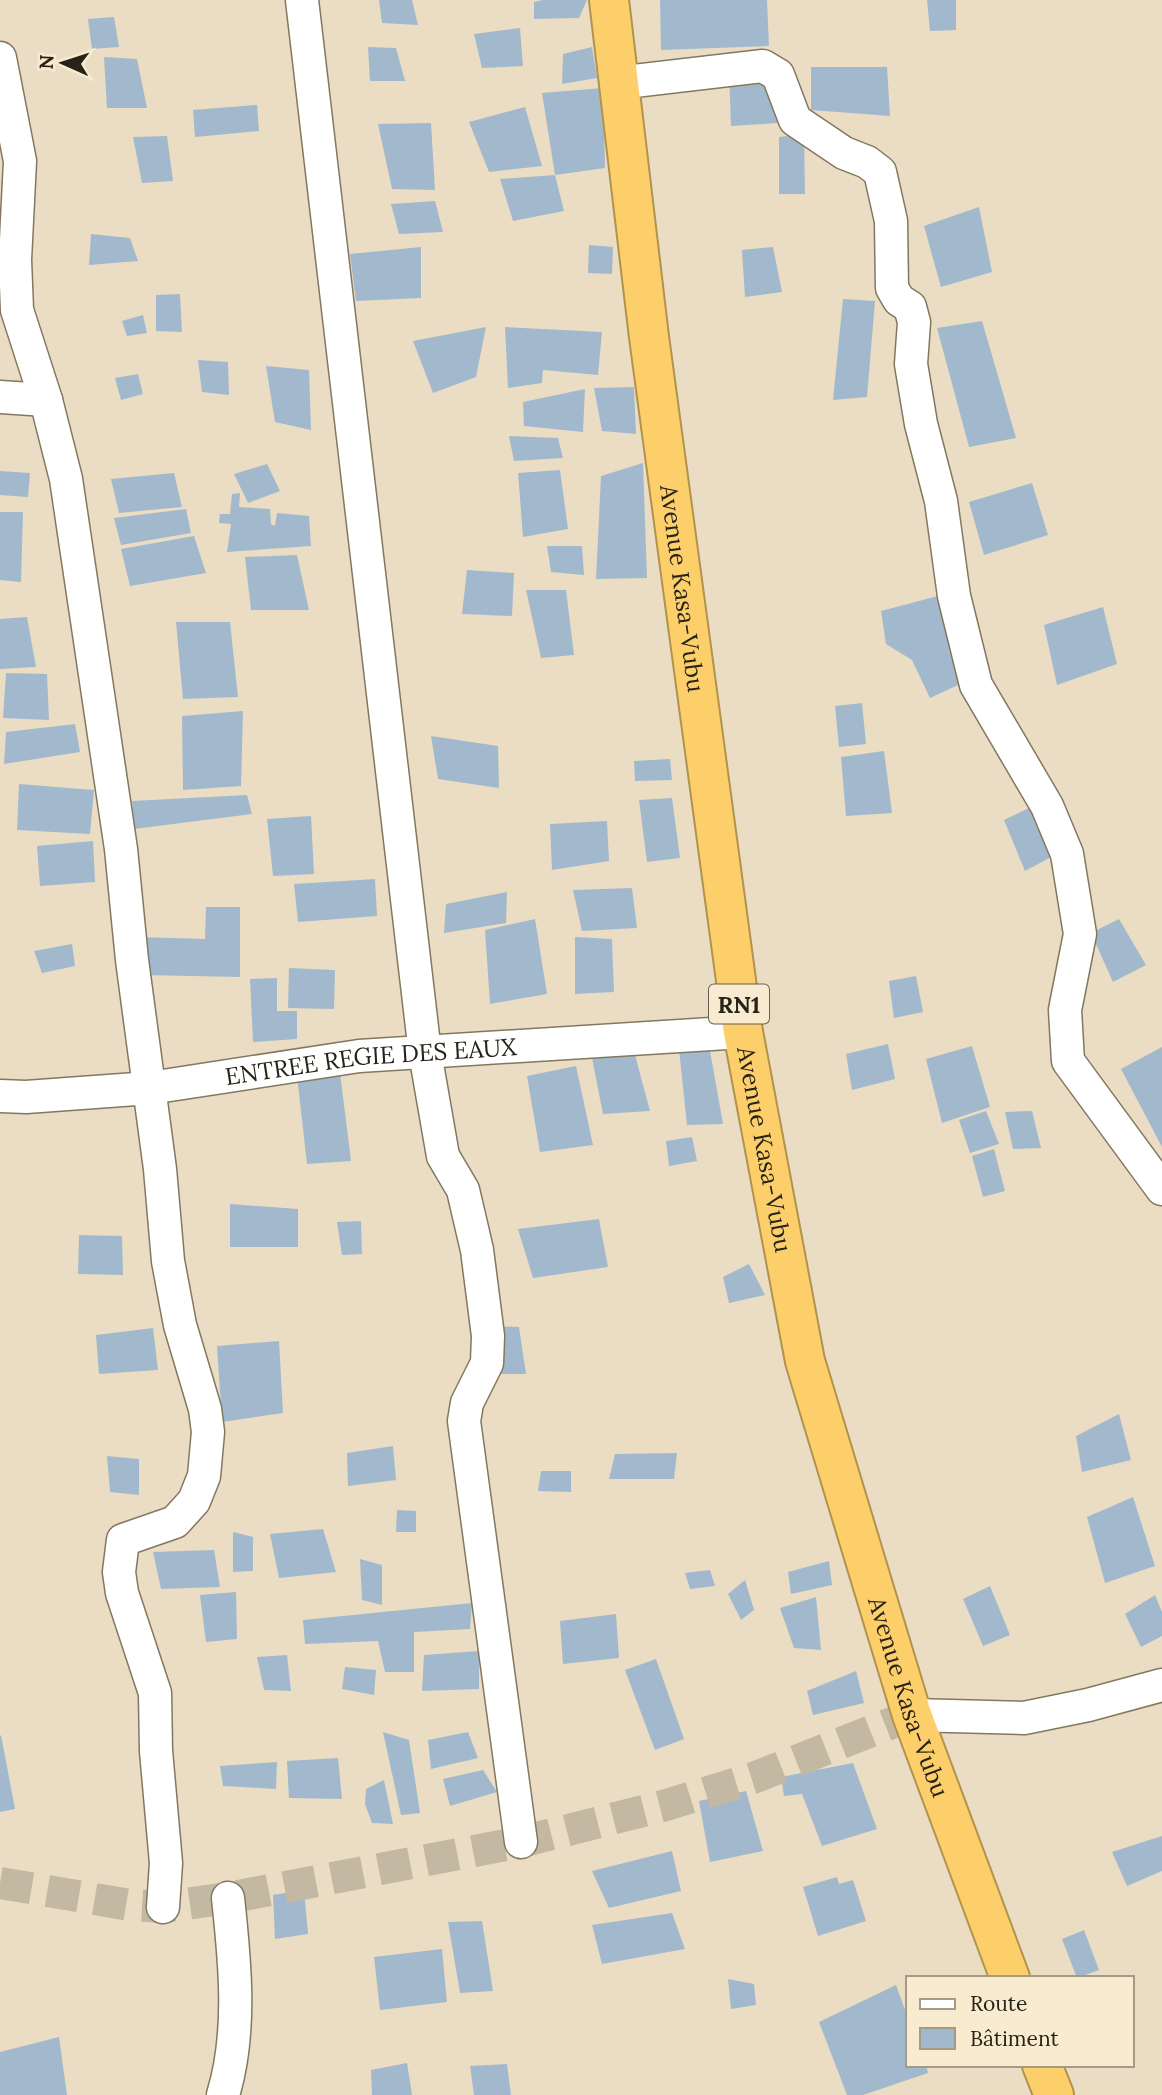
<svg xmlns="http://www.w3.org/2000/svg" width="1162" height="2095" font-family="Lora,serif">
  <rect width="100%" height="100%" fill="#eaddc3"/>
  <g fill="#a2b9cd">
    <polygon points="379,0 412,0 418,25 382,23"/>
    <polygon points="543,0 587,0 579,18 534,19 534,2"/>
    <polygon points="660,0 767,0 769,46 661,50"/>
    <polygon points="927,0 956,0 956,30 930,31"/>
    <polygon points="114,17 119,47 92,49 88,19"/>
    <polygon points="520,28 523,66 482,68 474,34"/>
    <polygon points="368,47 396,48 405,81 370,81"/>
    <polygon points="592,47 597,78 562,84 563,54"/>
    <polygon points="104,57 137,59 147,108 107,108"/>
    <polygon points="811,67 887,67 890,116 811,110"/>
    <polygon points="729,72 772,72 779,123 731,126"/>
    <polygon points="603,88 605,168 555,175 542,93"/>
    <polygon points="257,105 259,131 195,137 193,110"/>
    <polygon points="525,107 542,166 489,172 469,122"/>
    <polygon points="431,123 435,190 392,189 378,124"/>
    <polygon points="804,134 805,194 779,194 779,137"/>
    <polygon points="167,136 173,181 142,183 133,137"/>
    <polygon points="555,175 564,211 513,221 500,179"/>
    <polygon points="435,201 443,232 399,234 391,204"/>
    <polygon points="979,207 992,272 941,287 924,226"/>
    <polygon points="91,234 130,238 138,261 89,265"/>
    <polygon points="589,245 613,247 612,274 588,273"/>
    <polygon points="421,247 421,298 356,301 350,254"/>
    <polygon points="773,247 782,292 745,297 742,250"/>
    <polygon points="180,294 182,332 156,331 156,295"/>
    <polygon points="843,299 875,301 867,397 833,400"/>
    <polygon points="143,315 147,333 127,336 122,321"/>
    <polygon points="982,321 1016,438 969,447 937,328"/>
    <polygon points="486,327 476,377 433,393 413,341"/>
    <polygon points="505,327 602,332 598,375 543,370 542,383 508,388"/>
    <polygon points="198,360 228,362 229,395 202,392"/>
    <polygon points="266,366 309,370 311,430 275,422"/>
    <polygon points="138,374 143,394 121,400 115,378"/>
    <polygon points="634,387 636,434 602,431 594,388"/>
    <polygon points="585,389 583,432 524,426 523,402"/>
    <polygon points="509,436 558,438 563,458 514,461"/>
    <polygon points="643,463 647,578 596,579 601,476"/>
    <polygon points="267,464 280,491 248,503 234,474"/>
    <polygon points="560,470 568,529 523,537 518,473"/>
    <polygon points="0,471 30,473 28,497 0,495"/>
    <polygon points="174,473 182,507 119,513 111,479"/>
    <polygon points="1032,483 1048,535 984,555 969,502"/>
    <polygon points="240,493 239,507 270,509 271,524 275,526 277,513 309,516 311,546 227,552 231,524 219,523 220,514 230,514 232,494"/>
    <polygon points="186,509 191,533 121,545 114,518"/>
    <polygon points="0,512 23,512 21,582 0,580"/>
    <polygon points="194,536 206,573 130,586 121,549"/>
    <polygon points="547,546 582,546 584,575 551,572"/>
    <polygon points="297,555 309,610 251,610 245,557"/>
    <polygon points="467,570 514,573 512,616 462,614"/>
    <polygon points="526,590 566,590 574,655 541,658"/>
    <polygon points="938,596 960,684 930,698 912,660 886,644 881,611"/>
    <polygon points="1103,607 1117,664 1057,685 1044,625"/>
    <polygon points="27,617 36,667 0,669 0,619"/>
    <polygon points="176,622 230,622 238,697 183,699"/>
    <polygon points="6,673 47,674 49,720 3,718"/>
    <polygon points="862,703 866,744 839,747 835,706"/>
    <polygon points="243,711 241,786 183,790 182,716"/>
    <polygon points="75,724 80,752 4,764 6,732"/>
    <polygon points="431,736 498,746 499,788 438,779"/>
    <polygon points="884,751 892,813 846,816 841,757"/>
    <polygon points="670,759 672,780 635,781 634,761"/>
    <polygon points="19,784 94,790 90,834 17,830"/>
    <polygon points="247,795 252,814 134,829 132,801"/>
    <polygon points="672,798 680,858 647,862 639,800"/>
    <polygon points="1037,804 1057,854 1025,871 1004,820"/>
    <polygon points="311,816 314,874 273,876 267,819"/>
    <polygon points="607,821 609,861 552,870 550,824"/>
    <polygon points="93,841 95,882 40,886 37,846"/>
    <polygon points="375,879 377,916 298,922 294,884"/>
    <polygon points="632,888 637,928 582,931 573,890"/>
    <polygon points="507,892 506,923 444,933 446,904"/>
    <polygon points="206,907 240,907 240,977 142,975 139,937 205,939"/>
    <polygon points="535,919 547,994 490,1004 485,930"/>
    <polygon points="1119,919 1146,965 1113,982 1091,933"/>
    <polygon points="575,937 612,939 614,992 575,994"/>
    <polygon points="72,944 75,966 42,973 34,951"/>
    <polygon points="289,968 335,970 334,1009 288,1008"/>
    <polygon points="916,976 923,1012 894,1018 889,981"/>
    <polygon points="277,978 277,1011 297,1011 297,1039 253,1042 250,979"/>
    <polygon points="707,1034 723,1124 687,1125 679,1049"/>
    <polygon points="888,1044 895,1079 852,1090 846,1054"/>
    <polygon points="972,1046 990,1107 942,1123 926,1059"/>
    <polygon points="1162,1047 1162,1147 1121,1069"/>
    <polygon points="635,1055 650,1111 603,1114 592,1058"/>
    <polygon points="576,1066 593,1145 540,1152 527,1076"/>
    <polygon points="340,1073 351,1161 307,1164 297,1076"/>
    <polygon points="986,1111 999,1144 970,1153 959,1120"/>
    <polygon points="1032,1111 1041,1148 1013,1149 1005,1112"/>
    <polygon points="692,1137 697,1161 669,1166 666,1141"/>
    <polygon points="994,1149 1005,1191 983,1197 972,1156"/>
    <polygon points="230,1204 298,1209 298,1247 230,1247"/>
    <polygon points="599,1219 608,1267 533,1278 518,1229"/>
    <polygon points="361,1221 362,1254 342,1255 337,1222"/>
    <polygon points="79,1235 122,1236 123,1275 78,1274"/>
    <polygon points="749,1264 765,1295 729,1303 723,1277"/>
    <polygon points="493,1326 519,1327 526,1374 493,1374"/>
    <polygon points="153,1328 158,1370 99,1374 96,1335"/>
    <polygon points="279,1341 283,1413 222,1422 217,1346"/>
    <polygon points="1119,1414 1131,1460 1082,1472 1076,1436"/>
    <polygon points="393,1446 396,1480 348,1486 347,1453"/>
    <polygon points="677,1453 674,1479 609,1479 615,1454"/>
    <polygon points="107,1456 139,1459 139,1495 110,1492"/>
    <polygon points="541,1471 571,1471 571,1492 538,1491"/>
    <polygon points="1133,1497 1155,1566 1105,1583 1087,1517"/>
    <polygon points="397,1510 416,1511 416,1532 396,1532"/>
    <polygon points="323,1529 336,1572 279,1578 270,1534"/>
    <polygon points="233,1532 253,1537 253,1571 233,1572"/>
    <polygon points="214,1550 220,1587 161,1589 153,1552"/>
    <polygon points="360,1559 382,1565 382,1605 362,1600"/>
    <polygon points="829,1561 832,1585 791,1594 788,1572"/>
    <polygon points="710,1570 715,1586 690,1589 685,1573"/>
    <polygon points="745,1580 754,1610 741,1620 728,1594"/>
    <polygon points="990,1586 1010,1635 983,1646 963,1599"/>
    <polygon points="236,1592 237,1639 206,1642 200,1595"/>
    <polygon points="1155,1595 1162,1612 1162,1636 1141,1647 1125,1614"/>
    <polygon points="816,1597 821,1650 794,1648 780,1608"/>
    <polygon points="472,1603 470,1629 414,1632 414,1672 385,1672 378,1641 305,1644 303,1620"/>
    <polygon points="616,1614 619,1658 563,1664 560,1621"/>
    <polygon points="479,1651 479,1689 422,1691 424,1655"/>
    <polygon points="287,1655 291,1691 264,1690 257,1657"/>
    <polygon points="656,1659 684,1739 655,1750 625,1670"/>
    <polygon points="345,1667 376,1670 374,1695 342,1689"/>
    <polygon points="856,1671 864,1703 813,1715 807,1691"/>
    <polygon points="383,1732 409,1740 420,1813 401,1815"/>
    <polygon points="468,1732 478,1758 431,1769 428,1740"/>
    <polygon points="1,1735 15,1809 0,1812 0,1736"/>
    <polygon points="338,1758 342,1799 289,1798 287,1761"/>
    <polygon points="277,1762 276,1789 223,1786 220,1766"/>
    <polygon points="853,1763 877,1829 822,1846 802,1794 784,1796 781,1777"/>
    <polygon points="483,1770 497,1792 450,1806 443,1779"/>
    <polygon points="384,1780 393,1824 372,1823 365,1804 366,1789"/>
    <polygon points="746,1791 763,1851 710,1862 699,1801"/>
    <polygon points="1162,1836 1162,1871 1127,1886 1112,1852"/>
    <polygon points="672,1851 681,1891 609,1908 592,1871"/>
    <polygon points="837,1877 839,1884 853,1880 866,1921 818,1936 803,1887"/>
    <polygon points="304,1890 308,1934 275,1939 273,1895"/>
    <polygon points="672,1913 685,1949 602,1964 592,1925"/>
    <polygon points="482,1921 493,1991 460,1993 448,1922"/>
    <polygon points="1084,1930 1099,1970 1077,1978 1062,1939"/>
    <polygon points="442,1949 447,2002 380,2010 374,1957"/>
    <polygon points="728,1979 754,1984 756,2005 731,2009"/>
    <polygon points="896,1985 908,2018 908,2065 926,2065 928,2073 863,2095 847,2095 819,2022"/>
    <polygon points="59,2037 67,2095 0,2095 0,2052"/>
    <polygon points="407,2063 412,2095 372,2095 371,2070"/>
    <polygon points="507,2064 511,2095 474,2095 470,2066"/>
  </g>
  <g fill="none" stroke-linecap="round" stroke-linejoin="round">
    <polyline stroke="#c3b8a1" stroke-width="32" stroke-dasharray="32 16" stroke-linecap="butt" points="0,1883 130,1905 163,1907 228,1898 521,1842 663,1806 753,1778 912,1715"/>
    <defs>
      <g id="street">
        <polyline points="302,0 425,1053 443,1156 463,1190 477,1250 488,1336 487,1363 467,1403 464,1421 521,1842"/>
        <polyline points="0,58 20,161 15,260 17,310 46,400 66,479 121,849 132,960 160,1169 168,1261 180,1325 205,1409 208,1432 204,1476 194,1501 175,1522 123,1540 119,1572 122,1593 155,1693 156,1751 166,1863 163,1907"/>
        <polyline points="617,83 763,66 778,75 795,120 844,153 867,162 880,172 891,221 892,288 899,300 910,307 914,322 911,364 921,424 941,501 954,596 976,685 1047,806 1067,854 1080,934 1065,1010 1068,1061 1162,1189"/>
        <polyline points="0,397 46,400"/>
        <path id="s1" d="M0 1096 26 1097 150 1088 359 1056 743 1032"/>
        <polyline points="912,1715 1024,1718 1088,1705 1162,1685"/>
        <path d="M223 2095C242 2033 235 1962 228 1898"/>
      </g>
      <g id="highway">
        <path id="s2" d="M609 0 649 337 743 1032 805 1361 912 1715 1010 1978"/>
        <polyline points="1042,2065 1054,2095"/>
      </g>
    </defs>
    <use href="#street" stroke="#83785f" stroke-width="35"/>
    <use href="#highway" stroke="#b1934e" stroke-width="42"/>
    <use href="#street" stroke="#fff" stroke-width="32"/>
    <use href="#highway" stroke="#fccf6b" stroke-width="38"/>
  </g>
  <g text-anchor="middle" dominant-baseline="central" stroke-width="7" stroke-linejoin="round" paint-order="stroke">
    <rect fill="#f8ebd0" stroke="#665f50" stroke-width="2" x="709" y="984.5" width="60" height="39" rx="5"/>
    <g font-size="23" font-weight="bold" fill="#272319">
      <text x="739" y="1004">RN1</text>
    </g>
    <g font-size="24" fill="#272319" stroke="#f8ebd0">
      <text stroke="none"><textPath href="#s2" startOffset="593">Avenue Kasa-Vubu</textPath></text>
      <text stroke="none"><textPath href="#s1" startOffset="373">ENTREE REGIE DES EAUX</textPath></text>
      <text stroke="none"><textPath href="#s2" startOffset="1160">Avenue Kasa-Vubu</textPath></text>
      <text stroke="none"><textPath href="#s2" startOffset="1727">Avenue Kasa-Vubu</textPath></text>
    </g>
  </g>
  <rect x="906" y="1976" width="228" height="91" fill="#f8ebd0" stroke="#a49b87" stroke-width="2"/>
  <rect x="920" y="1999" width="35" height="10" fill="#ffffff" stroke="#a49b87" stroke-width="2"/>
  <text x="970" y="2011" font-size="21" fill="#272319">Route</text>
  <rect x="920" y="2028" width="35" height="21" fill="#a2b9cd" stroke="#a49b87" stroke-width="2"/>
  <text x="970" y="2046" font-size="21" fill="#272319">Bâtiment</text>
  <g transform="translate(63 63) rotate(273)" stroke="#f8ebd0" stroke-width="5" paint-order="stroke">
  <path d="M0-5L12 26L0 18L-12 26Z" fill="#272319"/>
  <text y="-10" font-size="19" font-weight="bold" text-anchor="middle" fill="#272319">N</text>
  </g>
</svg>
